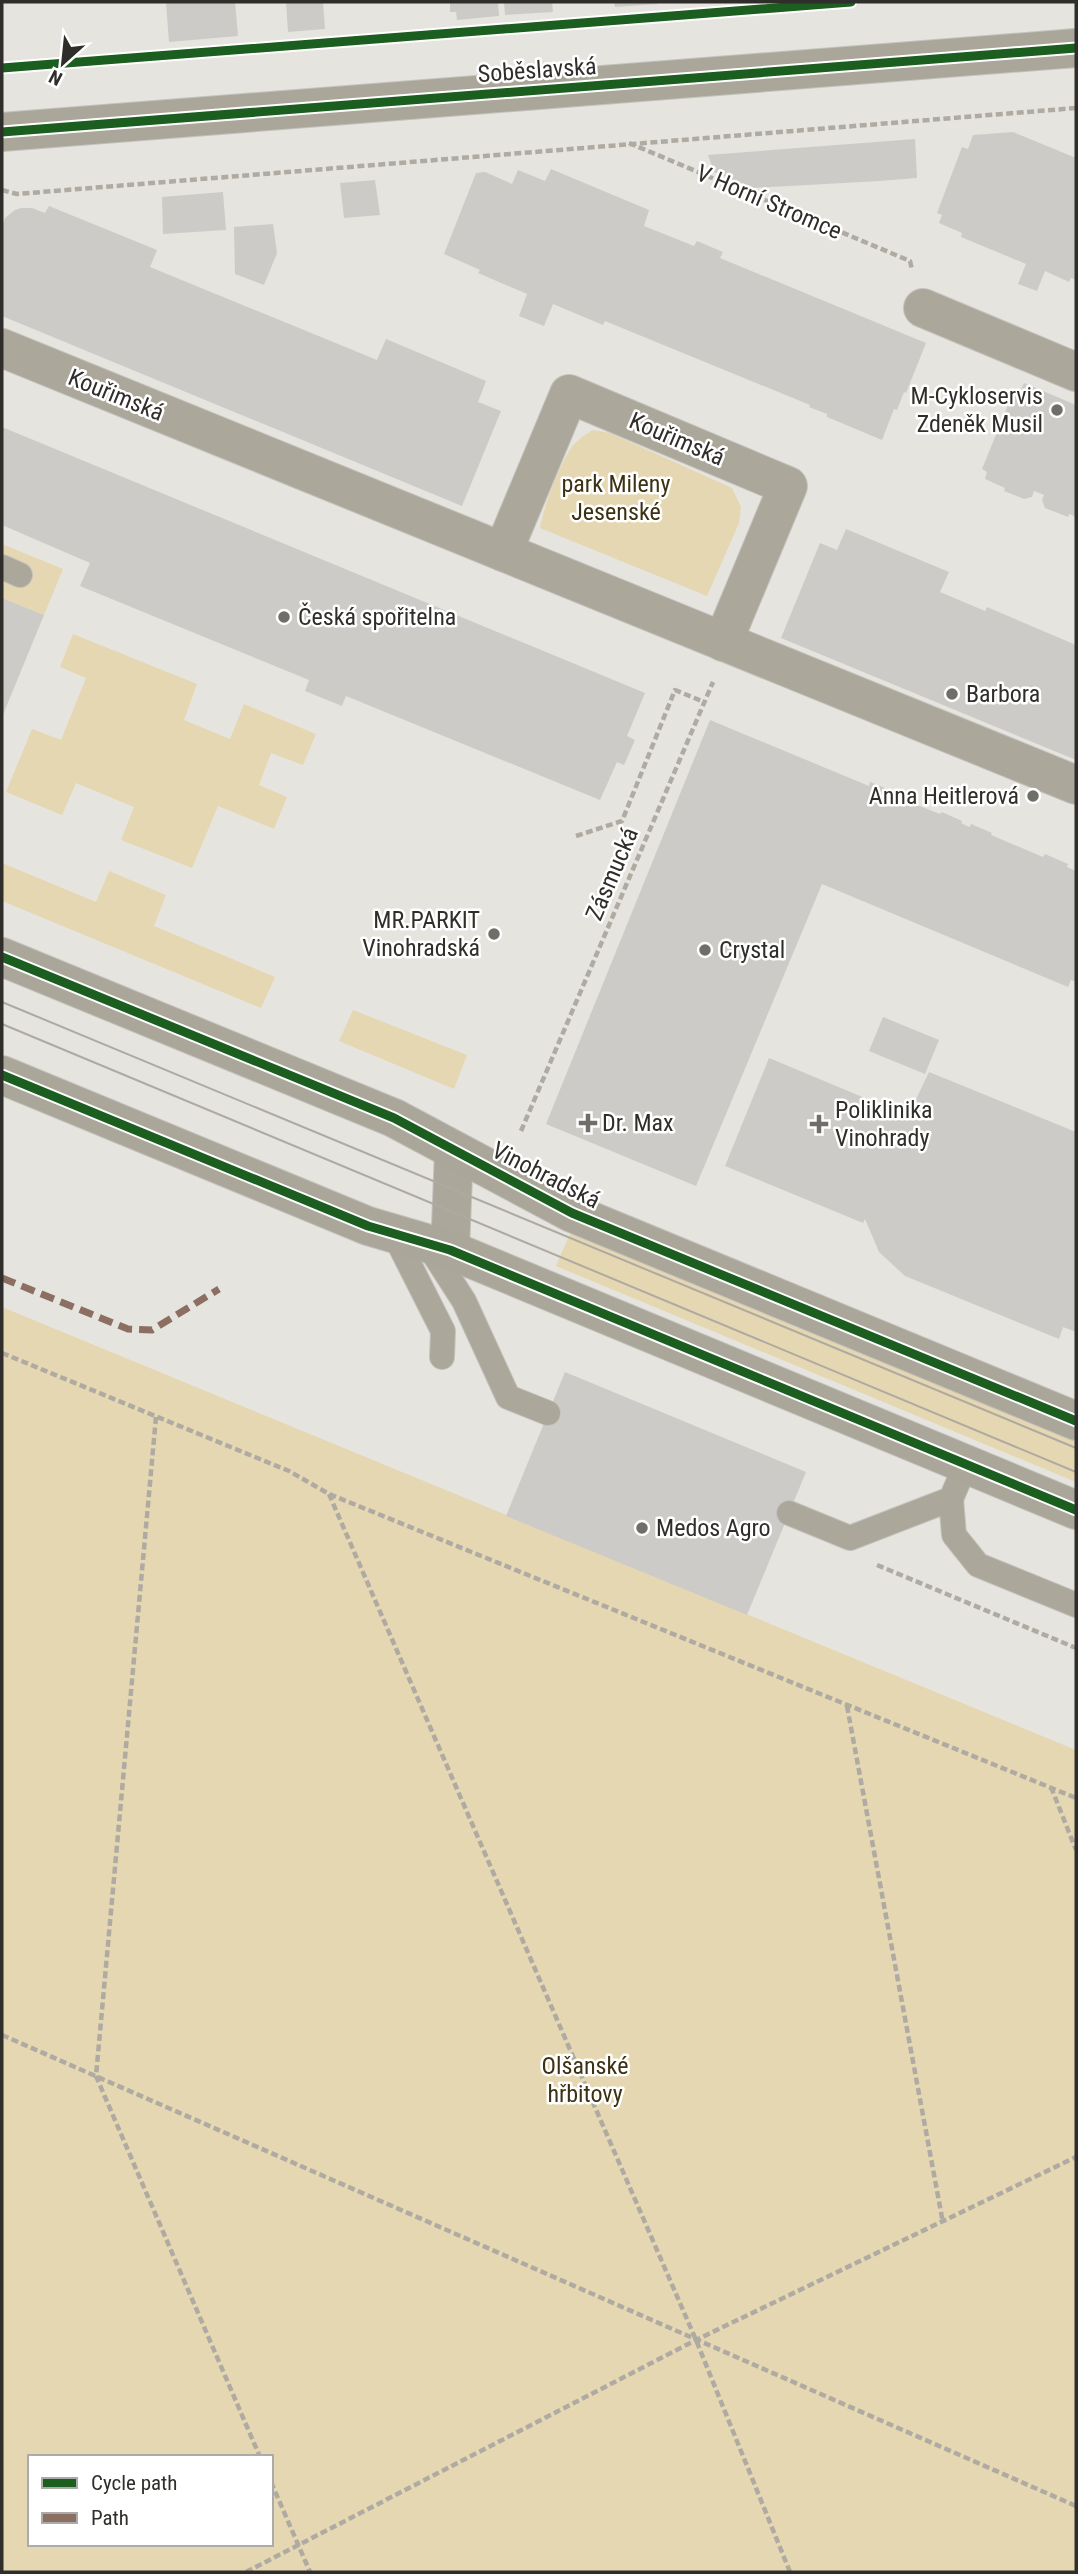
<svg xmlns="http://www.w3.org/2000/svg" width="1078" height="2574" font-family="'Roboto Condensed',sans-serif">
  <rect width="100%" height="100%" fill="#e6e4de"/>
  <g fill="#e5d7b1" fill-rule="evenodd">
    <path d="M593 430 610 433 732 488 741 507 739 523 707 596 540 528C544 506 557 472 568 453 574 442 583 436 593 430Z"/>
    <polygon points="2,544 63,569 44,615 2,598"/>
    <polygon points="73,634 197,684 184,720 230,739 244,704 316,734 303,765 271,753 259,785 287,797 274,829 218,806 192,868 121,840 134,807 76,783 62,815 6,792 32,729 61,740 86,678 60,667"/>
    <polygon points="2,863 96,902 109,871 166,895 154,926 275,977 261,1008 2,901"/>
    <polygon points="353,1010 467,1055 454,1089 339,1041"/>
    <polygon points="572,1229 1076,1438 1076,1482 556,1266"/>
    <path d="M2 1307 1076 1750V2572H2ZM30 2457H271V2544H30Z"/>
  </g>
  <g fill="#cdcbc7">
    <polygon points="235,2 238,36 169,42 166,3"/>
    <polygon points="286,2 323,2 325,29 288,32"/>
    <polygon points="450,2 498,2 499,16 457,20 456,12 450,12"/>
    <polygon points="504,2 552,2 553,12 505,15"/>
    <polygon points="614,2 657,2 657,4 615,7"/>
    <polygon points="1013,132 1076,158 1076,280 1071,278 1069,282 1045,271 1037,291 1018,284 1026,264 961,237 962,233 939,223 942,215 937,213 962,147 968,149 973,135"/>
    <polygon points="915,139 917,178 879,181 752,188 714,172 708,155"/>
    <polygon points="551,169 649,210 644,226 694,246 697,241 723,252 720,258 926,343 906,393 904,392 897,410 894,409 882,440 827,417 827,414 809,407 810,405 605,321 603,325 553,304 544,326 519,316 527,294 478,273 480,270 444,254 476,173 485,172 512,184 518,170 545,181"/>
    <polygon points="375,180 380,215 344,218 340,183"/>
    <polygon points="223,192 226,230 163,234 162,197"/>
    <polygon points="49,206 157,250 150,267 377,360 386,339 486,381 478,402 501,411 462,506 2,316 2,227 5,218 15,210 21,208 32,208 45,213"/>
    <polygon points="273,224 277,253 264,285 235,274 234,227"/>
    <polygon points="1024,383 1076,405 1076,517 1069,514 1068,517 1045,508 1042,500 1044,495 1034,491 1032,497 1024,499 1004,491 1005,488 985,479 987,472 982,469 1015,388 1021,390"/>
    <polygon points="2,427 645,693 627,736 635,740 624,765 617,762 600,800 346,696 342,706 305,691 309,680 80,586 90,563 2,525"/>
    <polygon points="846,529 949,572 940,592 985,611 987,607 1076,645 1076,760 781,638 820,543 837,550"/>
    <polygon points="2,598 44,615 2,717"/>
    <polygon points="710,720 869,786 870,782 890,790 889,794 940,814 942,812 962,821 961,823 967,826 970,827 971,824 992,833 991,835 1043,857 1045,854 1068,864 1067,867 1076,871 1076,982 1071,980 1068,987 822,884 696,1186 546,1124"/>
    <polygon points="883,1017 939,1040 925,1074 869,1051"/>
    <polygon points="769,1058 908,1116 929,1072 1076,1132 1076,1332 1063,1327 1059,1339 905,1276 879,1252 865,1219 863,1223 725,1166"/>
    <polygon points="565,1372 806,1472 747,1615 506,1516"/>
  </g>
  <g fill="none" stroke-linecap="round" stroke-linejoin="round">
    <defs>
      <g id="service">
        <polyline points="2,567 20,575"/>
        <polyline points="394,1234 443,1331 442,1357"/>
        <polyline points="426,1242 464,1301 508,1397 548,1413"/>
        <polyline points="951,1499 954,1535 978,1565 1076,1605"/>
        <polyline points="789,1513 850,1538 951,1499 966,1464"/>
      </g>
      <g id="minor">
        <polyline points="923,308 1076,372"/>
        <polyline points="2,348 1076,785"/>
        <polyline points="503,552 569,394 788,486 723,642"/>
      </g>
      <polyline id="tertiary" points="450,1250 454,1151"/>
      <g id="secondary">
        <polyline points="2,132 1076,48"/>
        <polyline points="2,957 394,1118 572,1213 1076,1421"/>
        <polyline points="2,1075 368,1226 450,1250 1076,1510"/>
      </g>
    </defs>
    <use href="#service" stroke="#c4c2be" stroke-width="26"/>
    <use href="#minor" stroke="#c4c2be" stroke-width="40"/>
    <use href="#tertiary" stroke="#c4c2be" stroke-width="40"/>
    <use href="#secondary" stroke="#c4c2be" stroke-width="40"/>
    <g stroke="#afaba2" stroke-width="4.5" stroke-dasharray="7 3.5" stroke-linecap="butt">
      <polyline points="2,68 851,2"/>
      <polyline points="629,143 910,261 912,270"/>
      <polyline points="2,190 17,194 1076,108"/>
      <polyline points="576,836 622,821 675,690 704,702"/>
      <polyline points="521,1131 713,682"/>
      <polyline points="2,1353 289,1471 329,1494 1076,1798"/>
      <polyline points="156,1417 96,2076 260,2457"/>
      <polyline points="329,1494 696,2340 790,2572"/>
      <polyline points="877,1565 1076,1648"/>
      <polyline points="847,1706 943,2223"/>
      <polyline points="1051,1787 1076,1850"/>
      <polyline points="2,2035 1076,2506"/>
      <polyline points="271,2482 310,2572"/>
      <polyline points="246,2572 696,2340 1076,2157"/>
    </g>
    <use href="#service" stroke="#aba79a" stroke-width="24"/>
    <use href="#minor" stroke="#aba79a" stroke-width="38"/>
    <use href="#tertiary" stroke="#aba79a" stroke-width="38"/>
    <use href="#secondary" stroke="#aaa69a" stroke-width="38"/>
    <g stroke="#aeaaa2" stroke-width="2">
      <polyline points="2,1002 1076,1448"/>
      <polyline points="2,1024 1076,1472"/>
    </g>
    <polyline stroke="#8d6e63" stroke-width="7" stroke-dasharray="14 7" stroke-linecap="butt" points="2,1278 128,1329 152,1330 219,1289"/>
    <defs>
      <g id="cycleway">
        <polyline points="2,68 851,2"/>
        <polyline points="2,132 1076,48"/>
        <polyline points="2,957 394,1118 572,1213 1076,1421"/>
        <polyline points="2,1075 368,1226 450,1250 1076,1510"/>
      </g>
    </defs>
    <use href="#cycleway" stroke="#fff" stroke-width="13"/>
    <use href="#cycleway" stroke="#1b5e20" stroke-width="9"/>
  </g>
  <g fill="#706e69" stroke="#fff" stroke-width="2.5">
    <circle cx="1057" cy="410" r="7"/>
    <circle cx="284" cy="617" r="7"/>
    <circle cx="952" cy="694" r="7"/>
    <circle cx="1033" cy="796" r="7"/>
    <circle cx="494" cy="934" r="7"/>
    <circle cx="705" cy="950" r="7"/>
    <path d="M584.5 1112.5h7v7h7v7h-7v7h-7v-7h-7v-7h7z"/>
    <path d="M815.5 1113.5h7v7h7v7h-7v7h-7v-7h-7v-7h7z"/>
    <circle cx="642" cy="1528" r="7"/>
  </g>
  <g text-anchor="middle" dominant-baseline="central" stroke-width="5" stroke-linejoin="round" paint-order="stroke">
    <g font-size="24" fill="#302e2a" stroke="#fff">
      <text transform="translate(537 70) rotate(-4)">Soběslavská</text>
      <text transform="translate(769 202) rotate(23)">V Horní Stromce</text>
      <text transform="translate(116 395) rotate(22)">Kouřimská</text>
      <text transform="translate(677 439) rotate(23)">Kouřimská</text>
      <text transform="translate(612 874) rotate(-67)">Zásmucká</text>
      <text transform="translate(546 1175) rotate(27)">Vinohradská</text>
    </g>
    <g font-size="24" fill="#302e2a" stroke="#fff" text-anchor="start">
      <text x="1043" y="396" text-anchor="end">M-Cykloservis<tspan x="1043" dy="28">Zdeněk Musil</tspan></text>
      <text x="298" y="617">Česká spořitelna</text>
      <text x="966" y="694">Barbora</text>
      <text x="1019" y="796" text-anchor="end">Anna Heitlerová</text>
      <text x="480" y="920" text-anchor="end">MR.PARKIT<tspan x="480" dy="28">Vinohradská</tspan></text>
      <text x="719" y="950">Crystal</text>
      <text x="835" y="1110">Poliklinika<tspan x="835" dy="28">Vinohrady</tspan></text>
      <text x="602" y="1123">Dr. Max</text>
      <text x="656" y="1528">Medos Agro</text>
    </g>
    <g font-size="24" fill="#3c3112" stroke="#fff">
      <text x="616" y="484">park Mileny<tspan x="616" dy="28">Jesenské</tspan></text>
      <text x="585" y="2066">Olšanské<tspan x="585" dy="28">hřbitovy</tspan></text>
    </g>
  </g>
  <rect width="1078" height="2574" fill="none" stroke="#302e2a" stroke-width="7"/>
  <rect x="28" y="2455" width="245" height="91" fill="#ffffff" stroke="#acabaa" stroke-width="2"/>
  <rect x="42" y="2478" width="35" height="10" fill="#1b5e20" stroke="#acabaa" stroke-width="2"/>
  <text x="91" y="2490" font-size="21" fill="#302e2a">Cycle path</text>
  <rect x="42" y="2513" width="35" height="10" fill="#8d6e63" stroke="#acabaa" stroke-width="2"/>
  <text x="91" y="2525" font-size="21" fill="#302e2a">Path</text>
  <g transform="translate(63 63) rotate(207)" stroke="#ffffff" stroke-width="5" paint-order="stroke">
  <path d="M0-5L12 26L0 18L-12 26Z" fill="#302e2a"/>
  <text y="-10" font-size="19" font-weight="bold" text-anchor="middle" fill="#302e2a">N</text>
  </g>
</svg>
